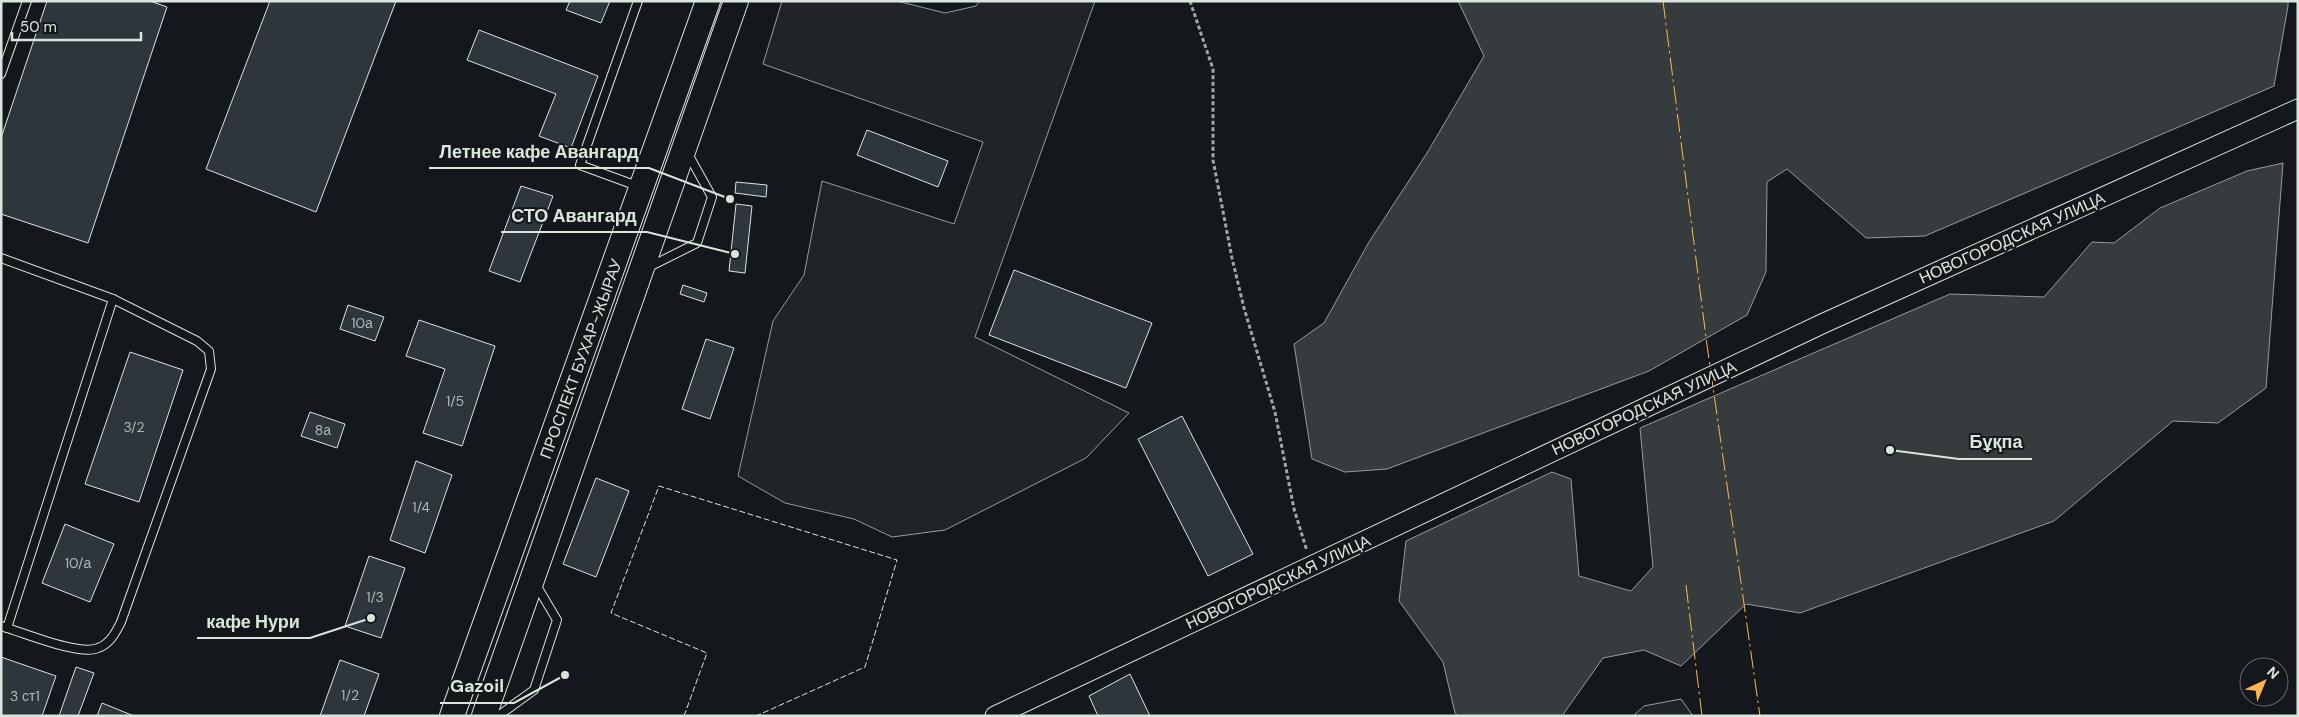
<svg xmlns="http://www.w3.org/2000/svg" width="2299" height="717" font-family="'DM Sans',sans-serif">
  <rect width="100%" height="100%" fill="#14181c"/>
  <g fill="#202428" stroke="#939e99">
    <polygon points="782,1 897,1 945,13 976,6 980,1 1095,1 975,337 1129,413 1086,458 945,530 892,537 854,519 785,503 738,476 773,321 804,275 822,181 954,224 983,142 763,64"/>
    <polygon points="1681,699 1693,716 1633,716 1644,706"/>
  </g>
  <g fill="#363b3e" stroke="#939e99">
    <polygon points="1458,1 2288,1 2288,6 2274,86 1925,236 1866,238 1787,169 1767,182 1766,272 1747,315 1649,371 1387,469 1345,472 1312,459 1294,344 1324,323 1369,242 1427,153 1484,56"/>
    <polygon points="2283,163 2266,388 2218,423 2173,421 2054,521 1800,613 1746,604 1681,666 1644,650 1603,658 1562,716 1458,716 1455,713 1443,662 1399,601 1406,541 1552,472 1571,479 1579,576 1631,591 1653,567 1640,428 1950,294 2044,297 2092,242 2114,243 2160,208 2247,171"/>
  </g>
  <g fill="#2c363c" stroke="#d8e6dc">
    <polygon points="47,1 150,1 167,7 88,243 1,214 1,138"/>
    <polygon points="270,1 396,1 316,212 206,169"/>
    <polygon points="570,1 610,1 601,23 566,10"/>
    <polygon points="479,30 598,76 571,148 539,136 556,94 467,60"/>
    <polygon points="867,130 948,161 938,187 857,155"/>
    <polygon points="736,182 767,185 766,197 735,193"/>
    <polygon points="521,186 553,196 520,282 489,271"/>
    <polygon points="736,204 752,206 745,273 729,271"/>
    <polygon points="1014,270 1152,323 1126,388 989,335"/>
    <polygon points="683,285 707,293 704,302 680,294"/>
    <polygon points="348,305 384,317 375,341 340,329"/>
    <polygon points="419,320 495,346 462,446 423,433 445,369 406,356"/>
    <polygon points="706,339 734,348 710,419 682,409"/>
    <polygon points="130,352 183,370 139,502 85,484"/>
    <polygon points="310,412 345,424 337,448 301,436"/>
    <polygon points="1182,416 1253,554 1208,576 1138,439"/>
    <polygon points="416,461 452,475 425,553 390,540"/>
    <polygon points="596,478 629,491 596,577 563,564"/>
    <polygon points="65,524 114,544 90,602 42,583"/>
    <polygon points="369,556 405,568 381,638 345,626"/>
    <polygon points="1,657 56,676 42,716 1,716"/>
    <polygon points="340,660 379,674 364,716 320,716"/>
    <polygon points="76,667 94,673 78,716 59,716"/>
    <polygon points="1130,674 1150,716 1098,716 1089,696"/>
    <polygon points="102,703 134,716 97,716"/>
  </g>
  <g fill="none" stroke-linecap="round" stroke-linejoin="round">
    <defs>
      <g id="service">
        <polyline points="638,1 580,165 640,187"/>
        <polyline points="1,74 27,1"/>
        <polyline points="1,258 113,299 7,628 1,626"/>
        <polyline points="647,268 697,243 712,197 688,154"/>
        <path d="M7 628C27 634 80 656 98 648 110 644 116 632 121 622L211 369 209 351 197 341 113 299"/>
        <polyline points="498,716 534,690 557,620 535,583"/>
      </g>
      <polyline id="tertiary" points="995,716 1824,323 2298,109"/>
      <g id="primary">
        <polyline points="452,716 708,1"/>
        <polyline points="484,716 736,1"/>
      </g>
    </defs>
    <use href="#service" stroke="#d8e6dc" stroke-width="10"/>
    <use href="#tertiary" stroke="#d8e6dc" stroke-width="21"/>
    <use href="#primary" stroke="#d8e6dc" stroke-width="26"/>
    <polyline stroke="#9da8a2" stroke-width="3" stroke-dasharray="4 2.5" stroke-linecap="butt" points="1190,1 1213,69 1213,160 1232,258 1244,308 1275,412 1294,509 1307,551"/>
    <use href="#service" stroke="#14181c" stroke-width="8"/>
    <use href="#tertiary" stroke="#14181c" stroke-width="19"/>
    <use href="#primary" stroke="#14181c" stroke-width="24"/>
    <polyline stroke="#d8e6dc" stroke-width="1" stroke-dasharray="6 2.5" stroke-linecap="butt" points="684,716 707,653 611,613 659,486 897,560 865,667 756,716"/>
    <g stroke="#ffb74d" stroke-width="1" stroke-dasharray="18 4 2.5 4" stroke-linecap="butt">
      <polyline points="1663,1 1707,345 1760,716"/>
      <polyline points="1686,585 1702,716"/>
    </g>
  </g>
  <g text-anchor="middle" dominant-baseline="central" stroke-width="4" stroke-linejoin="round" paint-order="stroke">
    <g font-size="14" fill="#adbab4">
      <text x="362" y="323">10а</text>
      <text x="455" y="401">1/5</text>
      <text x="134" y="427">3/2</text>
      <text x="323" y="430">8а</text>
      <text x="421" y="507">1/4</text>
      <text x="78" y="563">10/а</text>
      <text x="375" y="597">1/3</text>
      <text x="350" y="695">1/2</text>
      <text x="25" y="696">3 ст1</text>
    </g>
    <g font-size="16" fill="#d8e6dc" stroke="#14181c">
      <text transform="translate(2012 238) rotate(-24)">НОВОГОРОДСКАЯ УЛИЦА</text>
      <text transform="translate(581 359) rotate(-70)">ПРОСПЕКТ БУХАР-ЖЫРАУ</text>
      <text transform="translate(1644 408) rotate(-25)">НОВОГОРОДСКАЯ УЛИЦА</text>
      <text transform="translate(1278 582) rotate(-25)">НОВОГОРОДСКАЯ УЛИЦА</text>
    </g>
  </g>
  <path fill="none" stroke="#d8e6dc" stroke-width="2" d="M730 199L649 168H429M735 254L647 232H501M1890 450L1959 459H2032M371 618L310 638H197M565 675L514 703H440"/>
  <g fill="#d8e6dc" stroke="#14181c" stroke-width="2">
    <circle cx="730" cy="199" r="5"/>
    <circle cx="735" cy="254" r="5"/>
    <circle cx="1890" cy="450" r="5"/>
    <circle cx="371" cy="618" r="5"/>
    <circle cx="565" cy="675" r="5"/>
  </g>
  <g font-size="18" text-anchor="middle" font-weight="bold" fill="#d8e6dc" stroke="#14181c" stroke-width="4" stroke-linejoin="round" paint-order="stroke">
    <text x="539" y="158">Летнее кафе Авангард</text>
    <text x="574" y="222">СТО Авангард</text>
    <text x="1996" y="448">Бұқпа</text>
    <text x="253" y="628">кафе Нури</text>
    <text x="477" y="692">Gazoil</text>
  </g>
  <rect width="2299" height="717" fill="none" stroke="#d8e6dc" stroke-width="5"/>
  <g transform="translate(2264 682) rotate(44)"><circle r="24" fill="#14181c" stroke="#626a69"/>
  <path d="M0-4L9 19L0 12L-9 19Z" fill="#ffb74d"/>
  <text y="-8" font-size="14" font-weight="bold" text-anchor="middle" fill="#d8e6dc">N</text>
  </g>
  <path d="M12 32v8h129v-8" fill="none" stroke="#d8e6dc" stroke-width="2.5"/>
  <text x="20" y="32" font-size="15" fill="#d8e6dc" stroke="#14181c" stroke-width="4" paint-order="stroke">50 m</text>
</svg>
